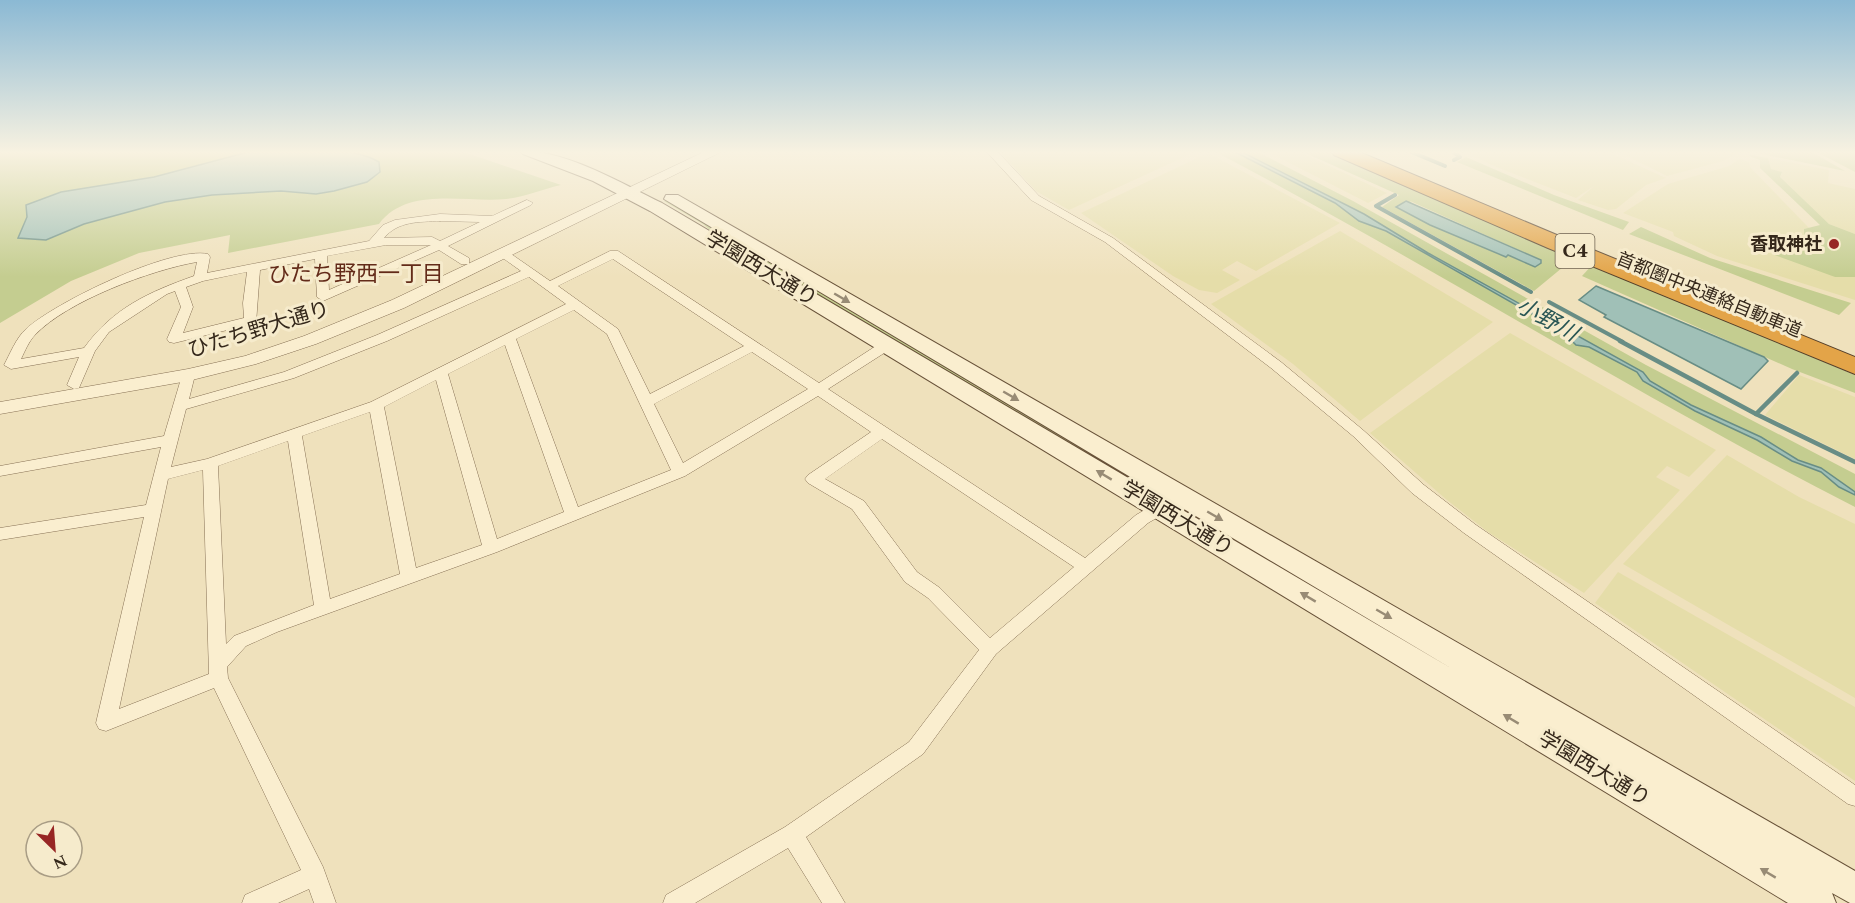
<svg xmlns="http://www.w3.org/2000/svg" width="1855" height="903" font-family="Spectral,'Noto Sans JP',serif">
  <rect width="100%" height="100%" fill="#efe1bc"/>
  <g fill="#e5dda9">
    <polygon points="999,151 1197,151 1069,210 1036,191"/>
    <polygon points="1266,151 1297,151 1387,193 1368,203"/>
    <polygon points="1464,151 1606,151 1666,178 1646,185 1616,209 1608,210 1578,200 1594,186 1576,198 1494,166"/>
    <polygon points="1617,151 1734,151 1739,152 1723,161 1667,176"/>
    <polygon points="1208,153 1340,223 1256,271 1237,261 1222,270 1240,280 1217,293 1199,290 1173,276 1081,213"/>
    <polygon points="1768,158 1829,170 1828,183 1855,189 1855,234 1829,224 1793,192 1780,177 1782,173 1771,169"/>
    <polygon points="1740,159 1749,162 1750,167 1809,228 1804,229 1811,240 1814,250 1795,251 1777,247 1835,277 1855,277 1855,300 1717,256 1674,236 1673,232 1623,213 1668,184 1729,166"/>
    <polygon points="1340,231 1493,322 1360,421 1293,364 1211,304"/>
    <polygon points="1510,333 1716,450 1689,477 1667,466 1656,477 1680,490 1584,593 1488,532 1447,500 1370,433"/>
    <polygon points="1799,375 1855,397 1855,459 1765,415"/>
    <polygon points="1727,455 1799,497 1855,524 1855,698 1623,564"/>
    <polygon points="1618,572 1855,707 1855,781 1595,603"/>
  </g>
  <g fill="#c4cd90" fill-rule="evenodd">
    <path d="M0 151H461L561 185C543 189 524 197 506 199 465 203 407 186 379 224L228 253 230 235 139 253 71 281 0 323Z"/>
    <path d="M1214 151H1232L1335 203 1359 221 1386 231 1562 331 1576 345 1589 346 1637 372 1644 381 1695 411 1757 440 1792 461 1821 472 1855 495V507C1637 396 1430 265 1214 151Z"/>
    <polygon points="1240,151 1256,151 1353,201 1646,365 1855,474 1855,492 1821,468 1798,460 1761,437 1691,405 1650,381 1643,372 1428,253 1364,214"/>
    <path d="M1301 151H1329L1574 258 1534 291 1382 207 1399 195ZM1410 201 1541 260V263L1535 267 1507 255 1506 257 1430 225Z"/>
    <polygon points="1747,151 1810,151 1845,171"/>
    <polygon points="1815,151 1855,151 1855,172"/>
    <polygon points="1751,155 1768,158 1771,169 1782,172 1780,177 1829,224 1855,234 1855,277 1835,277 1772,254 1777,247 1795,251 1813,250 1811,240 1804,234 1804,229 1820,225 1760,168 1760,160 1749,156"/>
    <polygon points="1466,157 1554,195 1629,222 1623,230 1457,162"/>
    <polygon points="667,200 1115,463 1136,483 725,243 703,224 664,201"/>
    <polygon points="1641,227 1710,258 1851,303 1839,315 1629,234"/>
    <polygon points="1593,264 1855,375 1855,393 1792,369 1582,276"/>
  </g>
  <g fill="#a0c0b7" stroke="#688d85" stroke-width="1.5">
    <path d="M252 151C289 151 347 143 379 162L380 172 367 182 334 191 316 194 281 191 212 195 165 202 84 224 46 240 18 238 27 217 26 205 61 192 154 177Z"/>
    <polygon points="1233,151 1240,151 1364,214 1428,253 1643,372 1650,381 1691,405 1761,437 1798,460 1821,468 1855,492 1855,495 1839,487 1821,472 1792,461 1757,440 1695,411 1643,381 1637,372 1589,347 1576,345 1562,331 1386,231 1359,221 1335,203"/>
    <polygon points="1406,201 1541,260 1541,263 1535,267 1508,255 1506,257 1430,225 1396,207"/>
    <polygon points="1596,286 1764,357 1768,361 1741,389 1604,317 1606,315 1579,300"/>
  </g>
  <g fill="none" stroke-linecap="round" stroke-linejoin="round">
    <g stroke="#688d85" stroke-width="4">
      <polyline points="1409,151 1445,166"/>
      <polyline points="1452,151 1460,157 1454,160"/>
      <polyline points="1395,195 1376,206 1531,292"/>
      <polyline points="1549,302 1623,342"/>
    </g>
    <g stroke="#688d85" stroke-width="4.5">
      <polyline points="1620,341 1756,414 1855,462"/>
      <polyline points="1756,414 1797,373"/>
    </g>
    <defs>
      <g id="minor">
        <polygon points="986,151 997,151 1039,196 1113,238 1281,362 1363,430 1424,485 1476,525 1855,785 1855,806 1848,804 1464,533 1412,493 1353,436 1271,368 1105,242 1031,200"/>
        <path d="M527 200 533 203 531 205 448 246 469 258V264H461L439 250 323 301 317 297 315 259 260 270 256 323 174 343 169 342 167 339 181 307 175 291 167 294 109 332 95 351 79 388 74 389 67 385 79 357 11 369 4 365C10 354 16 338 26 329 54 303 171 246 208 254L210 257 207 273 369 241 383 225 395 220 440 214 492 216ZM440 221 480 222 440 241 432 237 384 238C398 221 419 222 440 221ZM386 245H431L329 290 327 256ZM197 262 194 276C149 292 113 308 84 348L21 359C25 351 29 341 35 335 67 301 151 270 197 262ZM247 272 243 303 244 318 183 333 193 307 186 287 203 281Z"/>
        <path d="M504 249 550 281 610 251H618L819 383 882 342H892L894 345 892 348 828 389 1085 558 1136 515 1175 492H1187L1189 496 1187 500 1148 523 996 654 923 754 806 837 845 903H822L788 848 695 903H663L666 895 785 827 909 742 979 650 928 598 905 582 852 509 808 483 805 479 808 475 871 432 818 396 685 476 497 552 277 632 246 646 227 667 228 678 323 867 336 903H314L309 889 278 903H242L245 895 301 870 214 688 106 731 99 729 96 723 144 517 0 540V528L146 505 161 447 0 476V466L164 436 183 372 188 371 195 375 189 399 284 372 377 335 521 271 500 256V250ZM613 259 744 346 650 394 618 329 558 286ZM529 277 566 304 371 402 207 459 171 467 186 409 294 378 387 341ZM574 310 607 334 671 470 578 507 516 339ZM505 345 564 512 497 539 448 374ZM752 352 808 389 683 463 654 404ZM436 380 482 545 416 568 384 407ZM370 412 400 574 330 599 302 436ZM882 439 1074 567 990 638 940 588 917 572 864 501 825 479ZM288 441 314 605 234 636 226 644 218 466ZM203 470 209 674 119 709 168 479Z"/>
      </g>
      <polygon id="tertiary" points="706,151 723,151 404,308 316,344 256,364 188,381 0,414 0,402 188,369 245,356 304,336 392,300"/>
      <path id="secondary" d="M520 151C564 149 623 184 662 203L1454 670 664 199 666 195H678L1855 871V903H1850L1832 893 1836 903H1788L650 211 593 181 523 154Z"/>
      <polygon id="motorway" points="1331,151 1357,151 1564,238 1855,357 1855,374 1548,248 1334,155"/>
    </defs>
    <use href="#minor" stroke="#877155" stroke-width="1"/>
    <use href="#tertiary" stroke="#877155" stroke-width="1"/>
    <use href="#secondary" stroke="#685239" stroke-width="2"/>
    <use href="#motorway" stroke="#543f2a" stroke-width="2"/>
    <use href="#minor" fill="#faeecf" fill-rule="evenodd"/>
    <use href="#tertiary" fill="#faeecf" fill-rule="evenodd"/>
    <use href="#secondary" fill="#faeecf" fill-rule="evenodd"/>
    <use href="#motorway" fill="#e3a448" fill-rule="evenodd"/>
  </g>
  <defs><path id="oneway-solid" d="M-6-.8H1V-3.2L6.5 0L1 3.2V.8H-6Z" transform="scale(1.5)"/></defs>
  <g fill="#988b75">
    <use href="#oneway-solid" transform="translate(842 298) rotate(30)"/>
    <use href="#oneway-solid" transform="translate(1011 396) rotate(30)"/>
    <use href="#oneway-solid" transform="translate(1104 475) rotate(-149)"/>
    <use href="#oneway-solid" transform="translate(1215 516) rotate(30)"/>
    <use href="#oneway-solid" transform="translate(1308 597) rotate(-149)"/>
    <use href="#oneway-solid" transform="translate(1384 614) rotate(30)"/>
    <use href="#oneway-solid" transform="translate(1511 719) rotate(-149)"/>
    <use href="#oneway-solid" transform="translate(1768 873) rotate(-149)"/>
  </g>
  <linearGradient id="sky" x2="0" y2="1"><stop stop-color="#8bb9d4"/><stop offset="0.55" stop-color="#f8f2e1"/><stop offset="1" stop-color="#f8f2e1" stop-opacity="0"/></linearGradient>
  <rect width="1855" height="277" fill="url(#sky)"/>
  <circle fill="#972624" stroke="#f6ebcc" stroke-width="2" cx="1834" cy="244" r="6"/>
  <g text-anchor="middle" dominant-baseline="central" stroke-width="6" stroke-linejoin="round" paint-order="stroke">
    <g font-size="18" font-weight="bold" fill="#35281b" stroke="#f6ebcc" text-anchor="end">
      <text x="1822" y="244">香取神社</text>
    </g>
    <g font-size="18" fill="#35281b" stroke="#f6ebcc">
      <text transform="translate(1709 295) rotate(22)">首都圏中央連絡自動車道</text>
    </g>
    <rect fill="#f6ebcc" stroke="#6f6250" stroke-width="1.5" x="1555.5" y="234" width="39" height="34" rx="4.5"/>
    <g font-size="20" font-weight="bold" fill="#35281b">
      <text x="1575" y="251">C4</text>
    </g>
    <g font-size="21" fill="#35281b" stroke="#f6ebcc">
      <text transform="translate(761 269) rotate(31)">学園西大通り</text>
      <text transform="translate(259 330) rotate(-17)">ひたち野大通り</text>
      <text transform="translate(1177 519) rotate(31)">学園西大通り</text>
      <text transform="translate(1594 769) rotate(31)">学園西大通り</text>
    </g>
    <g font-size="22" fill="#632b19" stroke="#f6ebcc">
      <text x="356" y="274">ひたち野西一丁目</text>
    </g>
    <g font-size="22" font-style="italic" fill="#295654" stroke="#f6ebcc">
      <text transform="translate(1547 320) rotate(29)">小野川</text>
    </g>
  </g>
  <g transform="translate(54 849) rotate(155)"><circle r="28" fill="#f6ebcc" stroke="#a99d85" stroke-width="1.5"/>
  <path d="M0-4.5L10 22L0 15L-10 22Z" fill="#972624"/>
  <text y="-9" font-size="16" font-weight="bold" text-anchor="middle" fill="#35281b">N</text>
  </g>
</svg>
